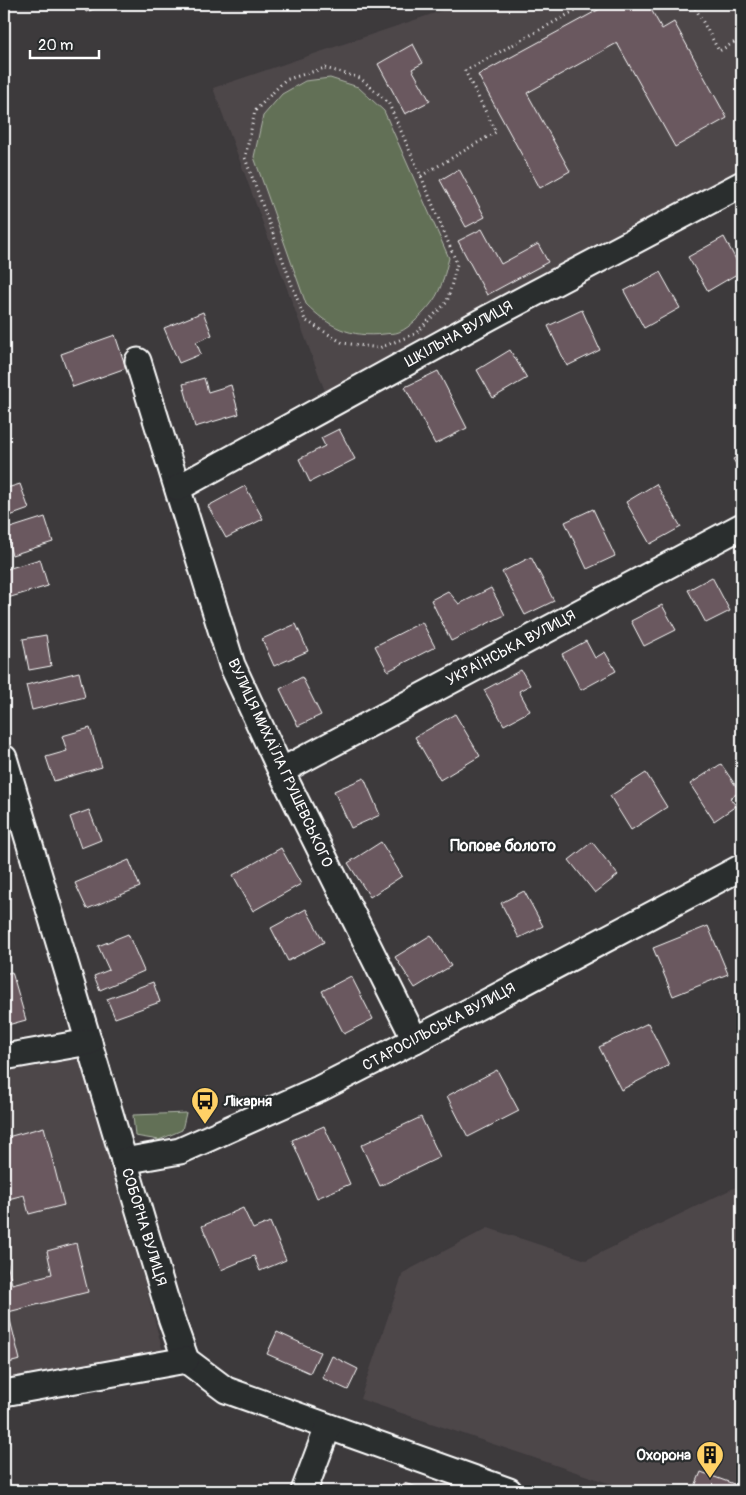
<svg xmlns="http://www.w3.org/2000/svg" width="746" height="1495" font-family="Pangolin,sans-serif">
  <rect width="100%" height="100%" fill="#3d3a3c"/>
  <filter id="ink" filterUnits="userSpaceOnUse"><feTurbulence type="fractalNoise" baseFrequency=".02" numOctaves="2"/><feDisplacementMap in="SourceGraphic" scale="10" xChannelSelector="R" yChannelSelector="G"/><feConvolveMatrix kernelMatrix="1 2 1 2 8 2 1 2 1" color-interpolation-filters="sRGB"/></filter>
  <g filter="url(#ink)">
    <g fill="#4e474a">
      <polygon points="462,4 738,4 742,11 742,176 326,394 213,88"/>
      <polygon points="85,1056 163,1352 4,1382 4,1071"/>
      <polygon points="742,1184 742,1491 632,1491 360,1399 403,1273 488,1228 586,1260"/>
    </g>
    <g fill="#626f56" stroke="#b0b7aa">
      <path d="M330 78 358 87 384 111 449 258C445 272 442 289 433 301 426 311 410 328 399 332 395 334 389 333 384 334 350 338 329 327 306 304L254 157 263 116 282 94 305 81Z"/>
      <polygon points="186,1113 182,1130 159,1140 135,1136 133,1115"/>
    </g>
    <g fill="#6a585e" stroke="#fff">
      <polygon points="83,4 98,4 99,7 86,12"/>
      <polygon points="609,4 648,4 662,29 674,22 727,118 675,147 617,43 527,93 570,171 540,188 478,75"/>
      <polygon points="413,44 423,63 412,69 430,101 405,114 378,64"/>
      <polygon points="459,169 485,217 466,227 440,180"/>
      <polygon points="482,229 501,264 538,244 548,262 487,295 458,241"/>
      <polygon points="724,237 742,271 708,291 688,257"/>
      <polygon points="660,272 680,308 644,328 624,291"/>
      <polygon points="582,310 600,350 567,366 548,326"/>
      <polygon points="203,312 212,335 196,342 201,354 179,363 164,328"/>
      <polygon points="115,335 126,368 73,387 61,354"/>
      <polygon points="510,350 527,378 493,398 477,370"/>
      <polygon points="438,371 467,428 435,444 405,387"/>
      <polygon points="204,378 208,392 231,385 239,414 195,427 183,384"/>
      <polygon points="339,429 355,459 310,482 299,459 325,446 321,438"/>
      <polygon points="742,454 742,474 733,459"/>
      <polygon points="4,478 7,488 20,484 29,509 4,518"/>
      <polygon points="656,484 681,527 650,544 626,502"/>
      <polygon points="245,486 263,519 226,538 208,506"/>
      <polygon points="593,509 615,556 587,569 565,522"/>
      <polygon points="45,517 53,542 12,555 4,530"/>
      <polygon points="531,557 554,601 525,615 502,572"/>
      <polygon points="40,559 48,586 4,599 4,570"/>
      <polygon points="712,577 730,611 706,623 688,590"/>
      <polygon points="491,588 505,615 451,641 431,600 448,591 459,604"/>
      <polygon points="662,605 676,630 644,646 631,621"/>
      <polygon points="4,611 8,626 4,628"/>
      <polygon points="422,622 435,647 388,671 375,646"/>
      <polygon points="296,624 308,651 274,666 262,639"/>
      <polygon points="46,635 51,666 29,670 23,639"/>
      <polygon points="586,641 595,658 605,652 616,671 581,690 562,654"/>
      <polygon points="521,670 530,685 519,691 530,711 504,725 484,690"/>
      <polygon points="79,672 85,697 32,710 26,685"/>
      <polygon points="302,677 321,715 298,726 280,689"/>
      <polygon points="455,714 480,756 440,780 415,737"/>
      <polygon points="90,728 102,767 54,781 46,757 67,751 62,736"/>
      <polygon points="721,764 740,792 730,798 736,806 714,821 690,784"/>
      <polygon points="646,773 667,807 631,830 610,796"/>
      <polygon points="364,778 380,815 351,828 334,791"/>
      <polygon points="89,810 101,840 81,848 70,817"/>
      <polygon points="381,842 402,876 370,897 348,863"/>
      <polygon points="592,842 618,875 595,893 569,860"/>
      <polygon points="281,848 301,884 253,911 233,875"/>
      <polygon points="129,860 140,887 87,909 75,883"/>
      <polygon points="524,891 543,926 519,938 501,903"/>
      <polygon points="306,909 324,942 288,961 271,928"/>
      <polygon points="708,926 728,974 673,996 653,948"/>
      <polygon points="128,934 144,971 100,990 94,976 109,970 98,946"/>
      <polygon points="431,935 451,966 415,988 395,957"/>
      <polygon points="12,972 26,1020 4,1026 4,974"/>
      <polygon points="351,976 373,1019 344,1034 322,991"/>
      <polygon points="153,982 160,1002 115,1018 107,999"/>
      <polygon points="648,1023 669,1065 621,1090 599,1047"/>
      <polygon points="497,1070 519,1111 468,1137 447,1096"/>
      <polygon points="421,1117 440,1157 380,1186 361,1145"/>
      <polygon points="324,1126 350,1184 317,1198 292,1140"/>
      <polygon points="44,1127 64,1205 29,1214 24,1195 4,1200 4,1138"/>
      <polygon points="243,1208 253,1229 270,1222 286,1260 260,1271 254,1256 221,1270 202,1226"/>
      <polygon points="76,1243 88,1292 8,1312 20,1360 4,1364 4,1252 12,1284 52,1274 47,1251"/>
      <polygon points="277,1332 320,1352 310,1373 267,1354"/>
      <polygon points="332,1356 358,1369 348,1390 322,1378"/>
      <polygon points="701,1472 742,1487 742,1491 693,1491"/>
      <polygon points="404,1483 429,1491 401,1491"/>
    </g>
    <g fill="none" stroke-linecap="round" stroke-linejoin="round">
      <defs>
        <g id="minor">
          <polyline points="138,361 232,665 281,771 415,1040"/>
          <polyline points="178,488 488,318 742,184"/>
          <polyline points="4,758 171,1318 186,1360 226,1390 509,1491"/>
          <polyline points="281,771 742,526"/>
          <polyline points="4,1057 89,1042"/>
          <polyline points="124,1161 180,1151 319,1089 415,1040 742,867"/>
          <polyline points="4,1393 186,1360"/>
          <polyline points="304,1491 328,1427"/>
        </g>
      </defs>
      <use href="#minor" stroke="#fff" stroke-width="29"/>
      <g stroke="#fff" stroke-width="3" stroke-dasharray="1 4" stroke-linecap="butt">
        <polyline points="693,4 719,51 742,38"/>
        <polygon points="325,68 360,78 388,102 421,176 457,264 447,302 415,334 379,348 343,343 305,320 245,158 255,111 285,80"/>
        <polyline points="421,176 496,132 465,71 587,4"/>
      </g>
      <use href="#minor" stroke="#2a2d2e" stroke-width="25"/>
    </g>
  </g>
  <defs>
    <symbol id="bus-pin" viewBox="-11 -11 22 30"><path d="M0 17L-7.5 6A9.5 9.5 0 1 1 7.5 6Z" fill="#ffd166" stroke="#2a2d2e"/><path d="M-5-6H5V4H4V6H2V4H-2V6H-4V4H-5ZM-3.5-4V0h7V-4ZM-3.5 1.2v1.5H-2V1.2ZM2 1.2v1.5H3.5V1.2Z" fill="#111"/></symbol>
    <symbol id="building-pin" viewBox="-11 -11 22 30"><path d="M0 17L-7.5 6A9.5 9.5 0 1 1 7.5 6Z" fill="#ffd166" stroke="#2a2d2e"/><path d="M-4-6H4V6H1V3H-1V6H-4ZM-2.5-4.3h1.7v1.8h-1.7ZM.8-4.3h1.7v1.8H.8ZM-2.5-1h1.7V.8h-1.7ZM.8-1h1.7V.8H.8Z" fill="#111"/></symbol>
  </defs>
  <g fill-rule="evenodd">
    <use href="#bus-pin" x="189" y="1085" width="32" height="43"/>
    <use href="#building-pin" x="694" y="1439" width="32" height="43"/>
  </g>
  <g text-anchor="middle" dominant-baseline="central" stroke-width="4.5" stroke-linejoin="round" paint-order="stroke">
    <g font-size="15" fill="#fff" stroke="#2a2d2e">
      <text transform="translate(459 334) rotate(-29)">ШКІЛЬНА ВУЛИЦЯ</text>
      <text transform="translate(511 648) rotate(-28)">УКРАЇНСЬКА ВУЛИЦЯ</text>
      <text transform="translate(280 763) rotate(65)">ВУЛИЦЯ МИХАЇЛА ГРУШЕВСЬКОГО</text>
      <text transform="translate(439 1027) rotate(-28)">СТАРОСІЛЬСЬКА ВУЛИЦЯ</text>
      <text transform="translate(144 1227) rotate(73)">СОБОРНА ВУЛИЦЯ</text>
    </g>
    <g font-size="15" font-weight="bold" fill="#fff" stroke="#2a2d2e" text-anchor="start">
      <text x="224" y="1101">Лікарня</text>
      <text x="691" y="1455" text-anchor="end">Охорона</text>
    </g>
    <g font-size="16" font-weight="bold" fill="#fff" stroke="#2a2d2e">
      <text x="503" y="846">Попове болото</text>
    </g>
  </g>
  <rect width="746" height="1495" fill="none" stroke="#2a2d2e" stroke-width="20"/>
  <rect x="10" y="10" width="726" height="1475" fill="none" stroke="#fff" stroke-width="2" filter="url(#ink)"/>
  <path d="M30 50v8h69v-8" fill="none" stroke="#ffffff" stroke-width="2.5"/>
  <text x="38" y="50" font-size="15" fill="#ffffff" stroke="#2a2d2e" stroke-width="4" paint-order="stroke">20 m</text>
</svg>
